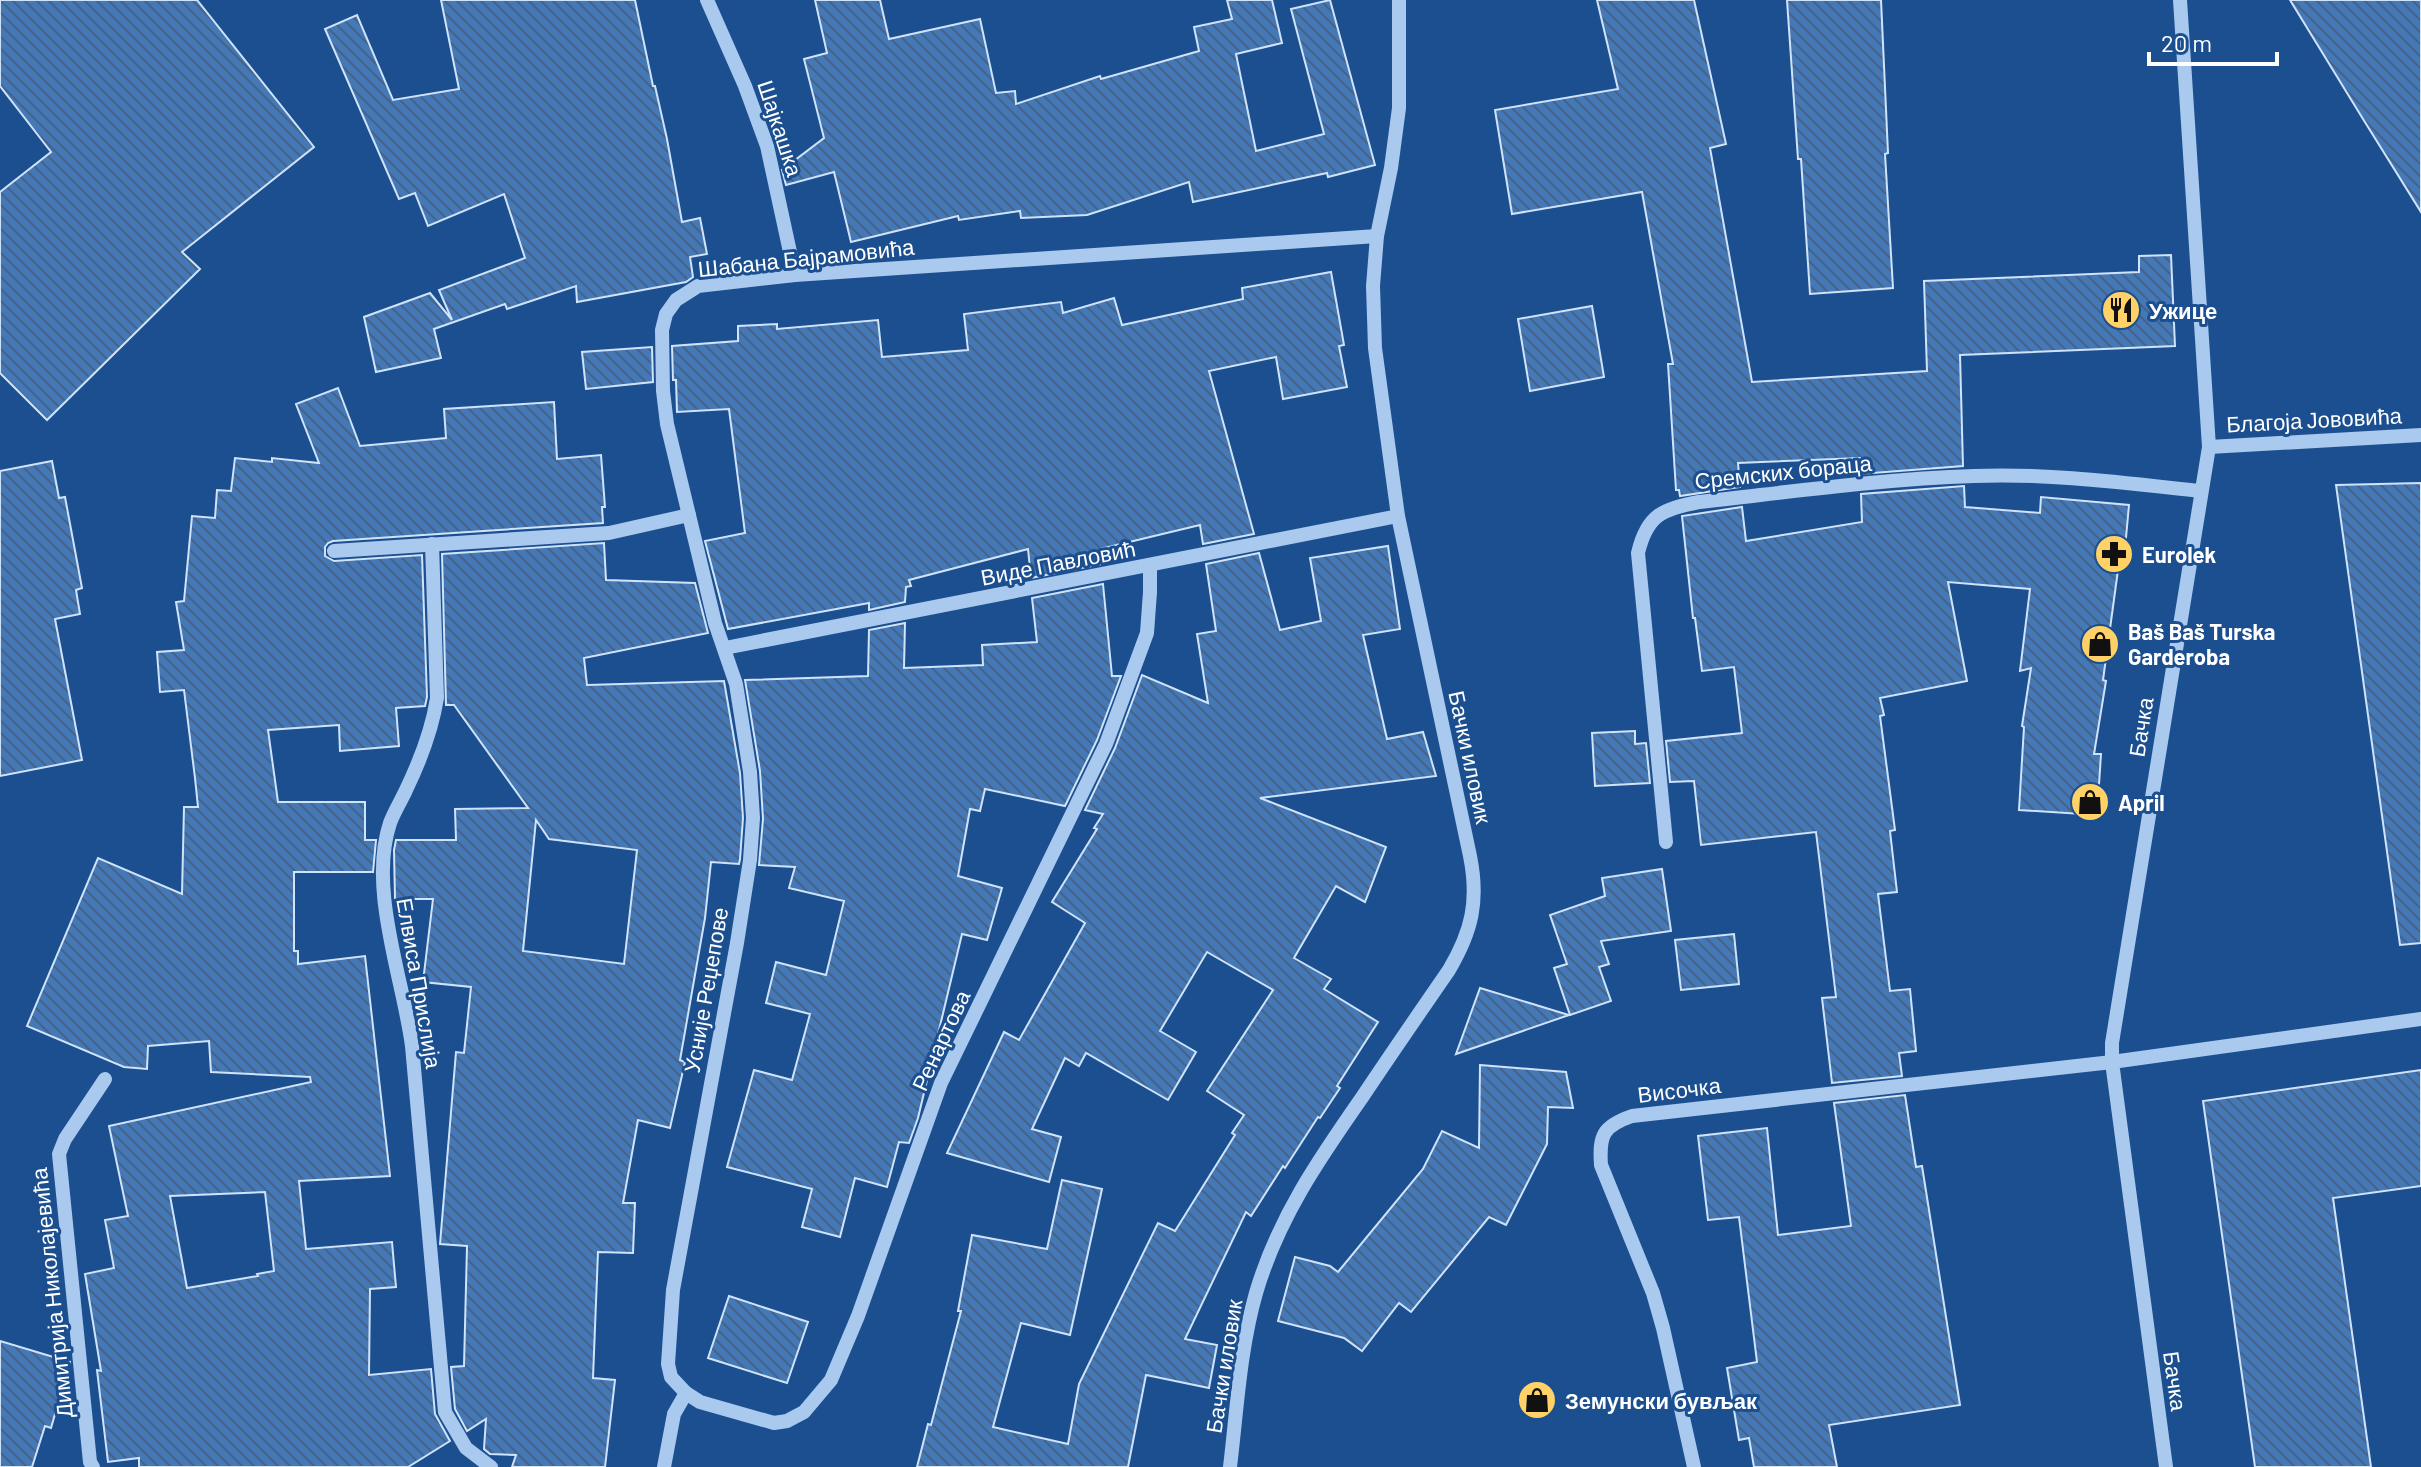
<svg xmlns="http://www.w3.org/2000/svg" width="2421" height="1467" font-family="Barlow,sans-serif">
  <defs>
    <pattern id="building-back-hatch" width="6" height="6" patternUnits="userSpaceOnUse" patternTransform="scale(2)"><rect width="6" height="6" fill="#4478b7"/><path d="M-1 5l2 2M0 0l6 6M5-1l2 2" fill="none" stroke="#486282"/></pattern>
  </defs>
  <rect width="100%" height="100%" fill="#1b4f8f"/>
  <g fill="url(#building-back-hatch)" stroke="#cfe3fa" stroke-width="2" fill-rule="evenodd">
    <polygon points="0,0 197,0 314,147 182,252 200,269 47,420 0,373 0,192 51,152 0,86"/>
    <polygon points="441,0 635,0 653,86 655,86 667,139 682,222 700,218 707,254 690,257 693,277 686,282 577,302 576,286 507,309 505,304 434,329 441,358 376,372 364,317 430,293 452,320 439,290 525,258 504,194 428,226 415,193 399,199 325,29 357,15 393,100 459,89"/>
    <polygon points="815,0 880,0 889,39 980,19 996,93 1015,91 1016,104 1100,76 1101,79 1199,51 1194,27 1232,19 1227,0 1272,0 1282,43 1236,54 1256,151 1324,134 1291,9 1330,0 1375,165 1328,177 1327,173 1193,202 1189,182 1087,215 1021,218 1020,211 959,220 958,216 851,242 834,172 786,185 782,170 824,138 804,59 827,53"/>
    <polygon points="1597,0 1694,0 1726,144 1710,148 1752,382 1927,371 1924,281 2139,272 2139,256 2171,255 2175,346 1960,355 1963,466 1860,474 1860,458 1738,463 1740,487 1680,496 1679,490 1676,490 1668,364 1673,364 1642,192 1512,214 1495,110 1618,89"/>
    <polygon points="1787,0 1881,0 1888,153 1885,154 1893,288 1810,294 1801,159 1798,159"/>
    <polygon points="2290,0 2421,0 2421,212 2363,119"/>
    <polygon points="1331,272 1344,345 1339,346 1347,387 1283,399 1276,357 1209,371 1254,534 1203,544 1200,525 1100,549 1102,564 1031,578 1028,549 909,580 911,586 906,587 905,602 869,610 869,603 728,629 705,541 745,533 729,409 677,412 676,380 673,380 672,346 738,341 738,326 777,324 777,329 878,320 882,357 968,350 964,314 1061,302 1063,313 1114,298 1122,325 1243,299 1242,288"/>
    <polygon points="1592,306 1604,377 1530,391 1518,319"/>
    <polygon points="652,347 653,382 586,389 582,352"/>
    <path d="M338 388 360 446 446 438 444 409 554 402 557 459 601 455 605 507H602L603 523 333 541 328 543 325 547V556L334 561 422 555 427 697 425 706 396 708 399 746 340 751 339 725 268 730 278 802H365V840H376L373 872H294V951H298V964L365 956 390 1176 299 1181 306 1249 392 1242 396 1287 370 1289 369 1375 431 1369 435 1414 450 1441 408 1467H139V1458L108 1462 97 1370 101 1371 85 1274 114 1268 105 1220 128 1216 109 1126 311 1082 310 1077 211 1072 209 1041 148 1046 147 1069 124 1067 27 1026 98 858 182 894 184 807H198L195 778 184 690 160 692 157 652 184 650 176 602 184 601 192 516 215 518 217 490 231 491 235 458 272 462V458L319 463 296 404ZM265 1192 274 1271 257 1274 258 1276 187 1288 170 1196Z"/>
    <polygon points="52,461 59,498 65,497 82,588 76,590 80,614 55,619 82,760 0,776 0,471"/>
    <polygon points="2421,483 2421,943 2400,945 2336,485"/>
    <polygon points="1964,486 1965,507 2040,513 2041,497 2129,505 2123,570 2118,570 2103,680 2106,681 2094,754 2101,754 2097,815 2019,810 2024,727 2022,726 2031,668 2020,671 2030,589 1948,582 1967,681 1880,698 1884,715 1880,716 1895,830 1890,831 1897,892 1878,894 1890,991 1910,989 1916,1051 1899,1053 1902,1076 1832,1083 1822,998 1836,997 1816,832 1701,845 1694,781 1670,782 1666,741 1742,733 1734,667 1702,671 1695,618 1693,618 1682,516 1742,507 1746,541 1862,522 1861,494"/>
    <path d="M604 543 606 580 695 583 708 633 584 658 587 685 724 681 740 773 743 818 740 859 739 864 711 862 705 918 680 1060 685 1062 670 1128 638 1120 623 1203H635L633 1253 598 1252 593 1378 615 1380 605 1467H512L516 1455 490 1454 484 1449 486 1419 467 1431 455 1409 451 1367 464 1366 467 1246 440 1244 456 1052 464 1053 471 987 423 982 433 899H395L394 850 396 840H456L455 809 528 808 454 705H446L442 554ZM536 820 549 839 637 850 624 964 523 951Z"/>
    <polygon points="1388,546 1400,629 1363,635 1387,739 1423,732 1436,776 1260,798 1386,847 1365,902 1336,886 1294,958 1331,979 1324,989 1378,1022 1337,1086 1340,1088 1320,1118 1318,1117 1285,1168 1283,1166 1251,1216 1246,1212 1185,1339 1217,1345 1209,1388 1146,1375 1128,1467 917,1467 928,1424 931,1425 961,1311 958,1311 972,1235 1047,1249 1062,1180 1102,1189 1070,1335 1021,1323 993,1427 1068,1444 1079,1384 1158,1223 1175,1231 1235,1135 1232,1133 1244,1115 1207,1091 1273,990 1207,952 1160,1031 1196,1052 1168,1100 1086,1053 1079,1066 1065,1058 1032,1129 1061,1137 1049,1182 947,1153 1004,1032 1019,1040 1085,923 1052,902 1097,829 1094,828 1103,814 1085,810 1115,748 1142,675 1208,703 1197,634 1216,631 1206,564 1259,553 1280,630 1321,621 1310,558"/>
    <polygon points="1103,584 1112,676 1121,676 1097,740 1065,806 985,789 980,811 970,809 958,876 1002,888 987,940 962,934 918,1118 909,1143 899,1142 887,1187 855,1178 840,1237 802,1227 812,1189 727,1167 754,1070 792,1080 810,1014 766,1003 776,962 826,975 844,901 789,888 795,867 759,865 763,819 760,771 745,680 868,676 869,630 905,623 904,668 983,665 982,645 1037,642 1032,598"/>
    <polygon points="1635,731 1635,744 1646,743 1650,783 1595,786 1592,733"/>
    <polygon points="1662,869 1671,931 1601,941 1609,964 1599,967 1611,1001 1570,1015 1554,968 1567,964 1550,915 1605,896 1602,878"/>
    <polygon points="1734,934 1739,984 1681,990 1675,940"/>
    <polygon points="1480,988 1569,1015 1456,1054"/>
    <polygon points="1480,1065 1566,1072 1573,1108 1548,1107 1547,1144 1506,1225 1489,1217 1411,1312 1399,1303 1362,1351 1344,1338 1278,1321 1295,1257 1330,1266 1338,1272 1423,1169 1442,1131 1479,1148"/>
    <polygon points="2421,1070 2421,1186 2333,1198 2371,1467 2255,1467 2203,1101"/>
    <polygon points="1905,1095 1916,1167 1922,1166 1960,1405 1829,1425 1837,1467 1754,1467 1749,1438 1739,1440 1727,1368 1757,1362 1739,1217 1708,1220 1698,1136 1767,1128 1778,1235 1851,1226 1834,1103"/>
    <polygon points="729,1296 808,1322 787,1383 708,1358"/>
    <polygon points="0,1341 70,1362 51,1428 45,1426 32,1467 0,1467"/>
  </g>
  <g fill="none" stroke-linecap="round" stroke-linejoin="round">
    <g stroke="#a9c9ee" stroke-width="14">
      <polyline points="707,0 745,86 767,146 795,275"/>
      <polyline points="2209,447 2421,435"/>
      <path d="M432 544 437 698C432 730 420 761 406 790 401 801 394 812 390 823 368 889 403 978 412 1046L445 1412 466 1448 491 1467"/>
      <polyline points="334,551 609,533 689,515"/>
      <polyline points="725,648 1398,516"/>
      <path d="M1666 842 1638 553C1647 515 1662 509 1699 502 1790 492 1882 479 1974 476 2049 473 2125 483 2200 491"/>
      <polyline points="686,1393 700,1402 774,1423 787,1421 804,1412 831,1380 858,1316 941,1083 1106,744 1147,633 1150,592 1150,566"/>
      <polyline points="93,1467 90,1462 59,1154 65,1139 105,1079"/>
      <polyline points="664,1467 674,1414 686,1393 671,1377 668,1364 673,1290 737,943 750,860 753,818 750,772 736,684 715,623 667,424 663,391 662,330 666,314 676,300 698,286 795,275 1377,236"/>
      <path d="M1230 1467C1237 1409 1240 1349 1256 1293 1278 1218 1319 1159 1363 1096 1391 1054 1420 1012 1449 970 1472 931 1479 901 1470 856L1398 516 1375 348 1373 286 1377 236 1391 168 1399 108V0"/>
      <path d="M1694 1467 1663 1328 1653 1293 1601 1165C1599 1135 1603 1126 1632 1116L2112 1062V1043L2209 447 2180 0"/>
      <polyline points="2166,1467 2112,1062 2421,1019"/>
    </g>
  </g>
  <defs>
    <symbol id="restaurant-disc" viewBox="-11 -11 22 22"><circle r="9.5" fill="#ffd166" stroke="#1b4f8f"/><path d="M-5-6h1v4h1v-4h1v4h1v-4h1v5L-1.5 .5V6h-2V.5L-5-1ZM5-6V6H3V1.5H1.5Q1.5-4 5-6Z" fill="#111"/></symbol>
    <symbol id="pharmacy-disc" viewBox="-11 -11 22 22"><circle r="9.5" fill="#ffd166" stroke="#1b4f8f"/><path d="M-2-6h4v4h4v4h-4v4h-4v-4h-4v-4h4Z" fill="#111"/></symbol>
    <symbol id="shop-disc" viewBox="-11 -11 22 22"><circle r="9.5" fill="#ffd166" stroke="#1b4f8f"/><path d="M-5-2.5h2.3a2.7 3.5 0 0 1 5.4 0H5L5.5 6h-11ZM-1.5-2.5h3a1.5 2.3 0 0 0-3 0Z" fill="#111"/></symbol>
  </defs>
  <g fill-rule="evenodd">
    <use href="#restaurant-disc" x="2099" y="288" width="44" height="44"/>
    <use href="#pharmacy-disc" x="2092" y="532" width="44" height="44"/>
    <use href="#shop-disc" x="2078" y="622" width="44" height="44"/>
    <use href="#shop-disc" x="2068" y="780" width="44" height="44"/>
    <use href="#shop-disc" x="1515" y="1378" width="44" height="44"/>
  </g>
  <g text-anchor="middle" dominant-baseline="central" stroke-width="6" stroke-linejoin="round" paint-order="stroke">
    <g font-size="22" fill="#fff" stroke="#1b4f8f">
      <text transform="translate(781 128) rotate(72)">Шајкашка</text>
      <text transform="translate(806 257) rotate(-6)">Шабана Бајрамовића</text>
      <text transform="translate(2314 419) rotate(-3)">Благоја Јововића</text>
      <text transform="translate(1783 471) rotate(-6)">Сремских бораца</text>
      <text transform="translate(1058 562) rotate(-11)">Виде Павловић</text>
      <text transform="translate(2140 727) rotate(-81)">Бачка</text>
      <text transform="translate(1471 757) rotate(78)">Бачки иловик</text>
      <text transform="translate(420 983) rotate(80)">Елвиса Прислија</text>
      <text transform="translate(705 990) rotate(-80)">Усније Реџепове</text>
      <text transform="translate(940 1040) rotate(-65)">Ренартова</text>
      <text transform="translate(1679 1089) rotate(-7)">Височка</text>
      <text transform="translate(51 1293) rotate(-96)">Димитрија Николајевића</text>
      <text transform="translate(1223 1366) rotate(-81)">Бачки иловик</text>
      <text transform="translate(2176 1381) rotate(82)">Бачка</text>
    </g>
    <g font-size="22" font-weight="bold" fill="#fff" stroke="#1b4f8f" text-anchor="start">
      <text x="2149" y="310">Ужице</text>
      <text x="2142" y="554">Eurolek</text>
      <text x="2128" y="631">Baš Baš Turska<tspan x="2128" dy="25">Garderoba</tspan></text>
      <text x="2118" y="802">April</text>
      <text x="1565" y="1400">Земунски бувљак</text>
    </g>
  </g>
  <path d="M2149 52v12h128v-12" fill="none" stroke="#ffffff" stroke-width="4"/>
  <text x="2161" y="52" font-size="24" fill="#ffffff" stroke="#1b4f8f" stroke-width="6" paint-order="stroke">20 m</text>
</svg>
